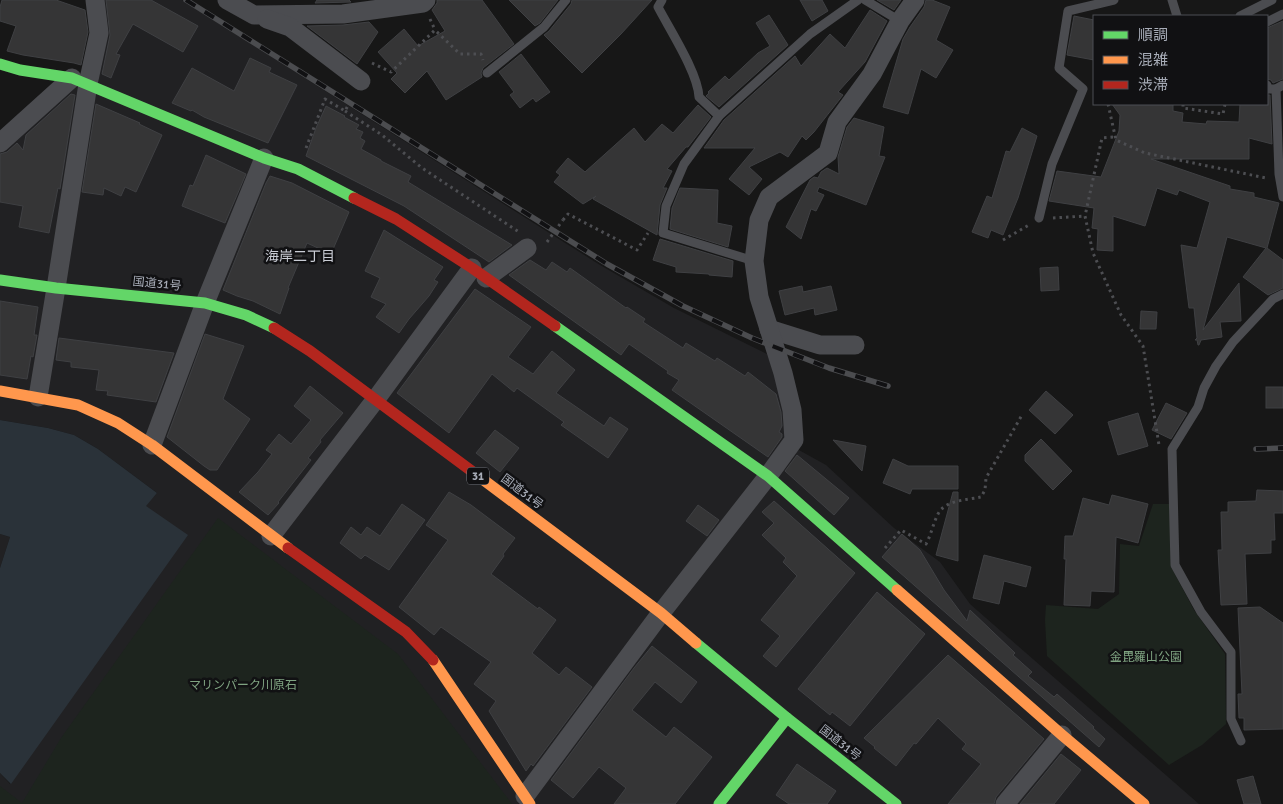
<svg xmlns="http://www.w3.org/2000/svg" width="1283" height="804" font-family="Signika,'Noto Sans JP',sans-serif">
  <rect width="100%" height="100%" fill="#171717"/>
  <g fill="#212123">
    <polygon points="93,0 182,0 600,265 674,308 767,354 781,390 788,444 826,465 894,528 940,562 970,604 1199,804 0,804 0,773 10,784 146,505 157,493 98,449 74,435 48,428 0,420 0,145 88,66"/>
    <polygon points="0,534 10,537 0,568"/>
  </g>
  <g fill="#1d241e">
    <polygon points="1153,504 1170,504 1171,567 1194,610 1225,654 1226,724 1202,745 1169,765 1047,656 1045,620 1046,605 1098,609 1119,594 1120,544 1139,546"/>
    <polygon points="218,518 398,654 512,804 0,804 0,786 22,803 61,738"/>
  </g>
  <polygon fill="#2a3239" points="0,420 48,428 74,435 98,449 157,493 146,506 188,535 11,784 0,773 0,568 10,537 0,534"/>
  <g fill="#353536" stroke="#3f4043">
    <polygon points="2,0 56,0 85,10 88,32 81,65 74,63 23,55 7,51 16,26 0,21 0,7"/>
    <polygon points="106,0 151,0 198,26 183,52 133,24 116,54 120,55 111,78 102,74 110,35"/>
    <polygon points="317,0 349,0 351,2 315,3"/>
    <polygon points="437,0 482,0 514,44 483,68 481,73 482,77 446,100 427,71 405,93 391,79 397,73 378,52 404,29 418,46 445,31 432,10 437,3"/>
    <polygon points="509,0 558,0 540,23 535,26"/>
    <polygon points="572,0 652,0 621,34 582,73 544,35 549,31 571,4"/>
    <polygon points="800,0 822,0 828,11 812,21"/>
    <polygon points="877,0 901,0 894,10"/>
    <polygon points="926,0 932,0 950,7 936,40 953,50 936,78 921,69 908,114 883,107 903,39 910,27 924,7"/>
    <polygon points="870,10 887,21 865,62 838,92 843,95 814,132 806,140 802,136 788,157 780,152 749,167 762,179 749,195 729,179 755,148 704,148 724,120 795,56 801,66 830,34 845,48"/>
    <polygon points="769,15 788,45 719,107 706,96 709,93 708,92 725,76 729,80 758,53 770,46 756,23"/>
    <polygon points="1074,16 1094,20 1094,60 1067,55"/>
    <polygon points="1283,21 1283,79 1273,83 1271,80 1267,79 1267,28"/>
    <polygon points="369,22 378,32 357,64 307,26 343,25"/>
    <polygon points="521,54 550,92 536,102 533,98 520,108 510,95 514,92 499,72"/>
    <polygon points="250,58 271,68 269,72 297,85 268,143 204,117 192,110 191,111 172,103 192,68 234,91"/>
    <polygon points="71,94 75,95 60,189 58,188 49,233 19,227 23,206 0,202 0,154 7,152 17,143 23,150 26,135"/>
    <polygon points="1267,95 1270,95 1272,144 1249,138 1249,159 1151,159 1230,186 1230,189 1254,193 1254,197 1279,203 1267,248 1283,260 1283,288 1268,295 1243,277 1266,248 1227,237 1203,330 1239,283 1241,321 1220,322 1222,337 1201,340 1199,345 1198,345 1197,340 1195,340 1197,338 1194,308 1189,308 1181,245 1197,248 1210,202 1179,190 1177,195 1157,188 1145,226 1113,216 1113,251 1097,250 1098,229 1092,228 1094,208 1049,201 1057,171 1101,177 1119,131 1120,115 1112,104 1173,104 1173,111 1183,113 1182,122 1206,124 1207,121 1239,122 1240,104 1267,104"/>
    <polygon points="96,104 140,123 139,124 162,135 136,192 125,187 121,196 104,188 103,195 82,192"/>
    <polygon points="698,105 711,117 688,147 686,147 667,169 672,171 663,188 667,188 660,205 657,235 593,199 596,196 583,204 554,182 560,175 556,172 568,158 585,172 634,128 645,142 662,124 673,133"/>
    <polygon points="326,106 345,116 344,117 359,125 356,129 363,132 360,138 365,141 361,149 381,160 381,161 411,176 408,182 512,245 489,262 404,206 306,156 316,128"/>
    <polygon points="854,118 884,127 879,156 885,157 866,205 819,187 817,192 824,195 816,211 811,209 801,239 786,227 810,180 814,177 818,178 821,172 827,168 839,174 838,157 847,127"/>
    <polygon points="1022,128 1037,136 1018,198 1003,235 991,230 988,238 972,232 987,196 992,198 1006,151 1010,152"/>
    <polygon points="206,155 246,174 225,223 182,206 190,185 193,186"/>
    <polygon points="270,176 292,183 349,212 331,254 307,243 288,288 289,288 280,314 253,301 237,296 223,290 266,183"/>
    <polygon points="680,188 718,190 717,223 732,226 728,247 670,229 672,208"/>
    <polygon points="384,230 443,267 434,280 438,282 429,296 409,319 399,333 376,317 386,304 371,297 380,278 365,271"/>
    <polygon points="660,239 733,261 732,277 709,275 709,274 676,272 676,267 653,260"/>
    <polygon points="530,260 546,270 552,262 567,272 570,268 626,308 627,307 645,319 643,322 683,348 686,343 715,361 717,358 745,376 748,372 776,394 781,412 782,426 779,432 782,434 782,437 768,457 672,390 679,380 667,373 668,371 629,344 621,355 509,275"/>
    <polygon points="1058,267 1059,290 1041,291 1040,268"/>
    <polygon points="802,286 803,292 831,286 837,310 815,315 814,308 785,315 779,291"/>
    <polygon points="475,289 531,327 508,357 533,374 552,351 575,370 556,393 604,426 610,417 628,429 608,458 561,425 564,422 517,388 514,392 492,374 449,433 397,393"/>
    <polygon points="0,301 38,307 34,335 37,335 33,357 31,356 27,379 0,375"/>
    <polygon points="1141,311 1157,312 1156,329 1140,329"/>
    <polygon points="205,334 244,346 223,399 250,419 217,470 210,470 204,466 167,437"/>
    <polygon points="59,338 174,353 156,402 107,395 108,391 96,390 99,370 71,367 71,362 56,360"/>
    <polygon points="310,386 343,413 320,440 321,442 308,458 311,460 278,502 279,503 268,515 239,492 258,472 272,454 266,450 279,434 291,444 311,420 294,406"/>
    <rect x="1266" y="387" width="17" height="21"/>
    <polygon points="1046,391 1073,415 1055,434 1029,410"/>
    <polygon points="1166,403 1187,413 1171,439 1152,430"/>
    <polygon points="1138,413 1148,446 1118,455 1108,422"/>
    <polygon points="495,430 519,448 500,472 476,453"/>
    <polygon points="1041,439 1072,471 1053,490 1025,461 1025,455"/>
    <polygon points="833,440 866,446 862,471"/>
    <polygon points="797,455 849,498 834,515 785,471"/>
    <polygon points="893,459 908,466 958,466 958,489 912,489 910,494 883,483"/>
    <polygon points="1257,490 1283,491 1283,513 1274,513 1275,540 1271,540 1271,553 1245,554 1247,604 1221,605 1218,550 1222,550 1221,512 1228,512 1228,502 1256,501"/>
    <polygon points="449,492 471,505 515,538 503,554 504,556 491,574 538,609 539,607 556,620 532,653 559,675 566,667 592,687 533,766 531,764 526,771 489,711 496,701 474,684 491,662 441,627 434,635 399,607 448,540 426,525"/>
    <polygon points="953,492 958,492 958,561 936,555"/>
    <polygon points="1112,495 1148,504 1138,543 1116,537 1114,592 1091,591 1090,606 1064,605 1066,559 1064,559 1065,536 1073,536 1083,498 1109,505"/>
    <polygon points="774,501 855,573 776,667 763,656 780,636 761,620 797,576 783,562 786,558 762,535 774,523 762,512"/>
    <polygon points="402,504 425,520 389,570 365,555 361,559 340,543 351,527 361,535 367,527 380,536"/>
    <polygon points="698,505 719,520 707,536 686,521"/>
    <polygon points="902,534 920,550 944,590 967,621 970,610 1015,653 1013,655 1032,672 1028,676 1054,697 1057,694 1094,727 1093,728 1105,739 1099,747 882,557"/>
    <polygon points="984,555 1031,567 1026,587 1004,581 999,604 973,598"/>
    <polygon points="877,592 925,634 850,726 832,712 830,715 798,689"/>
    <polygon points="1260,607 1283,623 1283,729 1244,730 1244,718 1239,718 1238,694 1242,694 1238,608"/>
    <polygon points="652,646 697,682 681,703 655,682 632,710 666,737 674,727 712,757 675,804 614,804 626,788 599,767 573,798 551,780 634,668"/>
    <polygon points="948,655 1044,739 996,797 994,804 948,804 981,764 962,749 966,744 938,718 916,744 914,743 896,766 874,748 875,747 864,738"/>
    <polygon points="1061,754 1081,770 1054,804 1020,804"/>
    <polygon points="797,764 836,791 827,804 789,804 776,795"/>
    <polygon points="1253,776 1261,804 1244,804 1237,780"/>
  </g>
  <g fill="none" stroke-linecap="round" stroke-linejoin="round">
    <g stroke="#4d4e52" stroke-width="3" stroke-dasharray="2.5 4" stroke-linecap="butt">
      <polyline points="430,19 435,30"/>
      <polyline points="372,63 391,72 435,30 460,54 481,54 483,60"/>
      <polyline points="1108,104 1116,140 1145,153 1266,178"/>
      <polyline points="1183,104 1183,108 1223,114 1225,104"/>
      <polyline points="345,111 382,135 422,168 519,232"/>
      <polyline points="1113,137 1102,138 1085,216 1093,253 1121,315 1143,346 1159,445"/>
      <polyline points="306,148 325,99 345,111 352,98"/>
      <polyline points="1053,218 1085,216"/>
      <polyline points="563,220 568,214 637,250 648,233"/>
      <polyline points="1003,240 1029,225"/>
      <path d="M885 548 901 530 926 544C931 535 933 524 938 514 945 500 967 500 981 497L985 490 986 478 1022 415"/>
    </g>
    <g stroke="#4b4c50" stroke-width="9">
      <path d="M662 0 658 7C670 30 698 73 699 97L719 116"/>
      <polyline points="865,0 900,21"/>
      <polyline points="1172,0 1177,16"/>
      <polyline points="1240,16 1272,0"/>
      <polyline points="1267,22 1283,14"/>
      <polyline points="487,73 544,27 566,0"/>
      <polyline points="1267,85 1268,89 1276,89"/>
      <polyline points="1283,85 1276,89 1279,174 1283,197"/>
      <polyline points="1039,218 1052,164 1083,89 1059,68 1068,11 1114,0"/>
      <polyline points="754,261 663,233 666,206 684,164 719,116 810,34 858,0"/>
      <polyline points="1241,741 1231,719 1231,652 1201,612 1175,565 1172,449 1198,407 1204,388 1216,366 1233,342 1273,299 1283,294"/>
    </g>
    <g stroke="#4b4c50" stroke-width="19">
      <polyline points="227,0 254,15 343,14 423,3 426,0"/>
      <polyline points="267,19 290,27 361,81"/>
      <polyline points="0,143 72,78"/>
      <polyline points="486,278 527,248"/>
      <polyline points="769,329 820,345 855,345"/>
      <polyline points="38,397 56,288 88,84 99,33 95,0"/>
      <polyline points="152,445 205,303 264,158"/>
      <polyline points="271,536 376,399 472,268"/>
      <polyline points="525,796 661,613 768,476 794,440 792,410 783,373 759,297 754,261 759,220 769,197 828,153 837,122 872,74 900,21 915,0"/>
      <polyline points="1005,804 1062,735"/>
    </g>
    <g stroke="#63d668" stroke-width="11">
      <polyline points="0,64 20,70 72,78 264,158 298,169 354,198"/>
      <polyline points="0,280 56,288 205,303 246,315 274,328"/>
      <polyline points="555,326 768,476 897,590"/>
      <polyline points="696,643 787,718 896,804"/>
      <polyline points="719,804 787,718"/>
    </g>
    <g stroke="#ff974d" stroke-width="11">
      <polyline points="0,391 78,405 118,423 152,445 288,548"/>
      <polyline points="481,478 661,613 696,643"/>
      <polyline points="897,590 1062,735 1144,804"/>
      <polyline points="433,660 530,804"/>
    </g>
    <g stroke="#b3261e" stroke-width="11">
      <polyline points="354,198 396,219 472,268 555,326"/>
      <polyline points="274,328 310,351 481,478"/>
      <polyline points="288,548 406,632 433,660"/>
    </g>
    <defs>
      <g id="rail">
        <polyline points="186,0 607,264 683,306 752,338 829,368 888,386"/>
        <polyline points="1256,449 1283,448"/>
      </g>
    </defs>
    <use href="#rail" stroke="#4b4c4f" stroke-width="5.5"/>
    <use href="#rail" stroke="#111113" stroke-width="4" stroke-dasharray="11" stroke-linecap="butt"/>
    <polyline stroke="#4d4e52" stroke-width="3" stroke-dasharray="2.5 4" stroke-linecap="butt" points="547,242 563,220"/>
  </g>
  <g text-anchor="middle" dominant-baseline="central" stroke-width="5" stroke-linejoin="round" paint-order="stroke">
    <rect fill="#111113" stroke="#7b7e86" stroke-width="1" x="467" y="467.5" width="22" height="17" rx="4"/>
    <g font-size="11" font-weight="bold" fill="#a8adb8">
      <text x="478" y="476">31</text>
    </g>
    <g font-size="12" fill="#a8adb8" stroke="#111113">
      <text transform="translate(157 284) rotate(6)">国道31号</text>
      <text transform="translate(522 492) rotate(37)">国道31号</text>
      <text transform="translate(840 743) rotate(38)">国道31号</text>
    </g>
    <g font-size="12" fill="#7fa381" stroke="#111113">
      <text x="1146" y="657">金毘羅山公園</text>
      <text x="243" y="685">マリンパーク川原石</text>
    </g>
    <g font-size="14" fill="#c9ccd4" stroke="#111113">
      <text x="300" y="256">海岸二丁目</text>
    </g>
  </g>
  <rect x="1093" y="15" width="175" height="90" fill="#111113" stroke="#4d4f55"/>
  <rect x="1103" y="31" width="25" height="8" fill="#63d668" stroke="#4d4f55"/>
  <text x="1138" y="40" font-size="15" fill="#a8adb8">順調</text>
  <rect x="1103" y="56" width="25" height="8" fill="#ff974d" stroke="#4d4f55"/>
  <text x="1138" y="65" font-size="15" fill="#a8adb8">混雑</text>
  <rect x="1103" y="81" width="25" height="8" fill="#b3261e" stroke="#4d4f55"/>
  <text x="1138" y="90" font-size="15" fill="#a8adb8">渋滞</text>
</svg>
